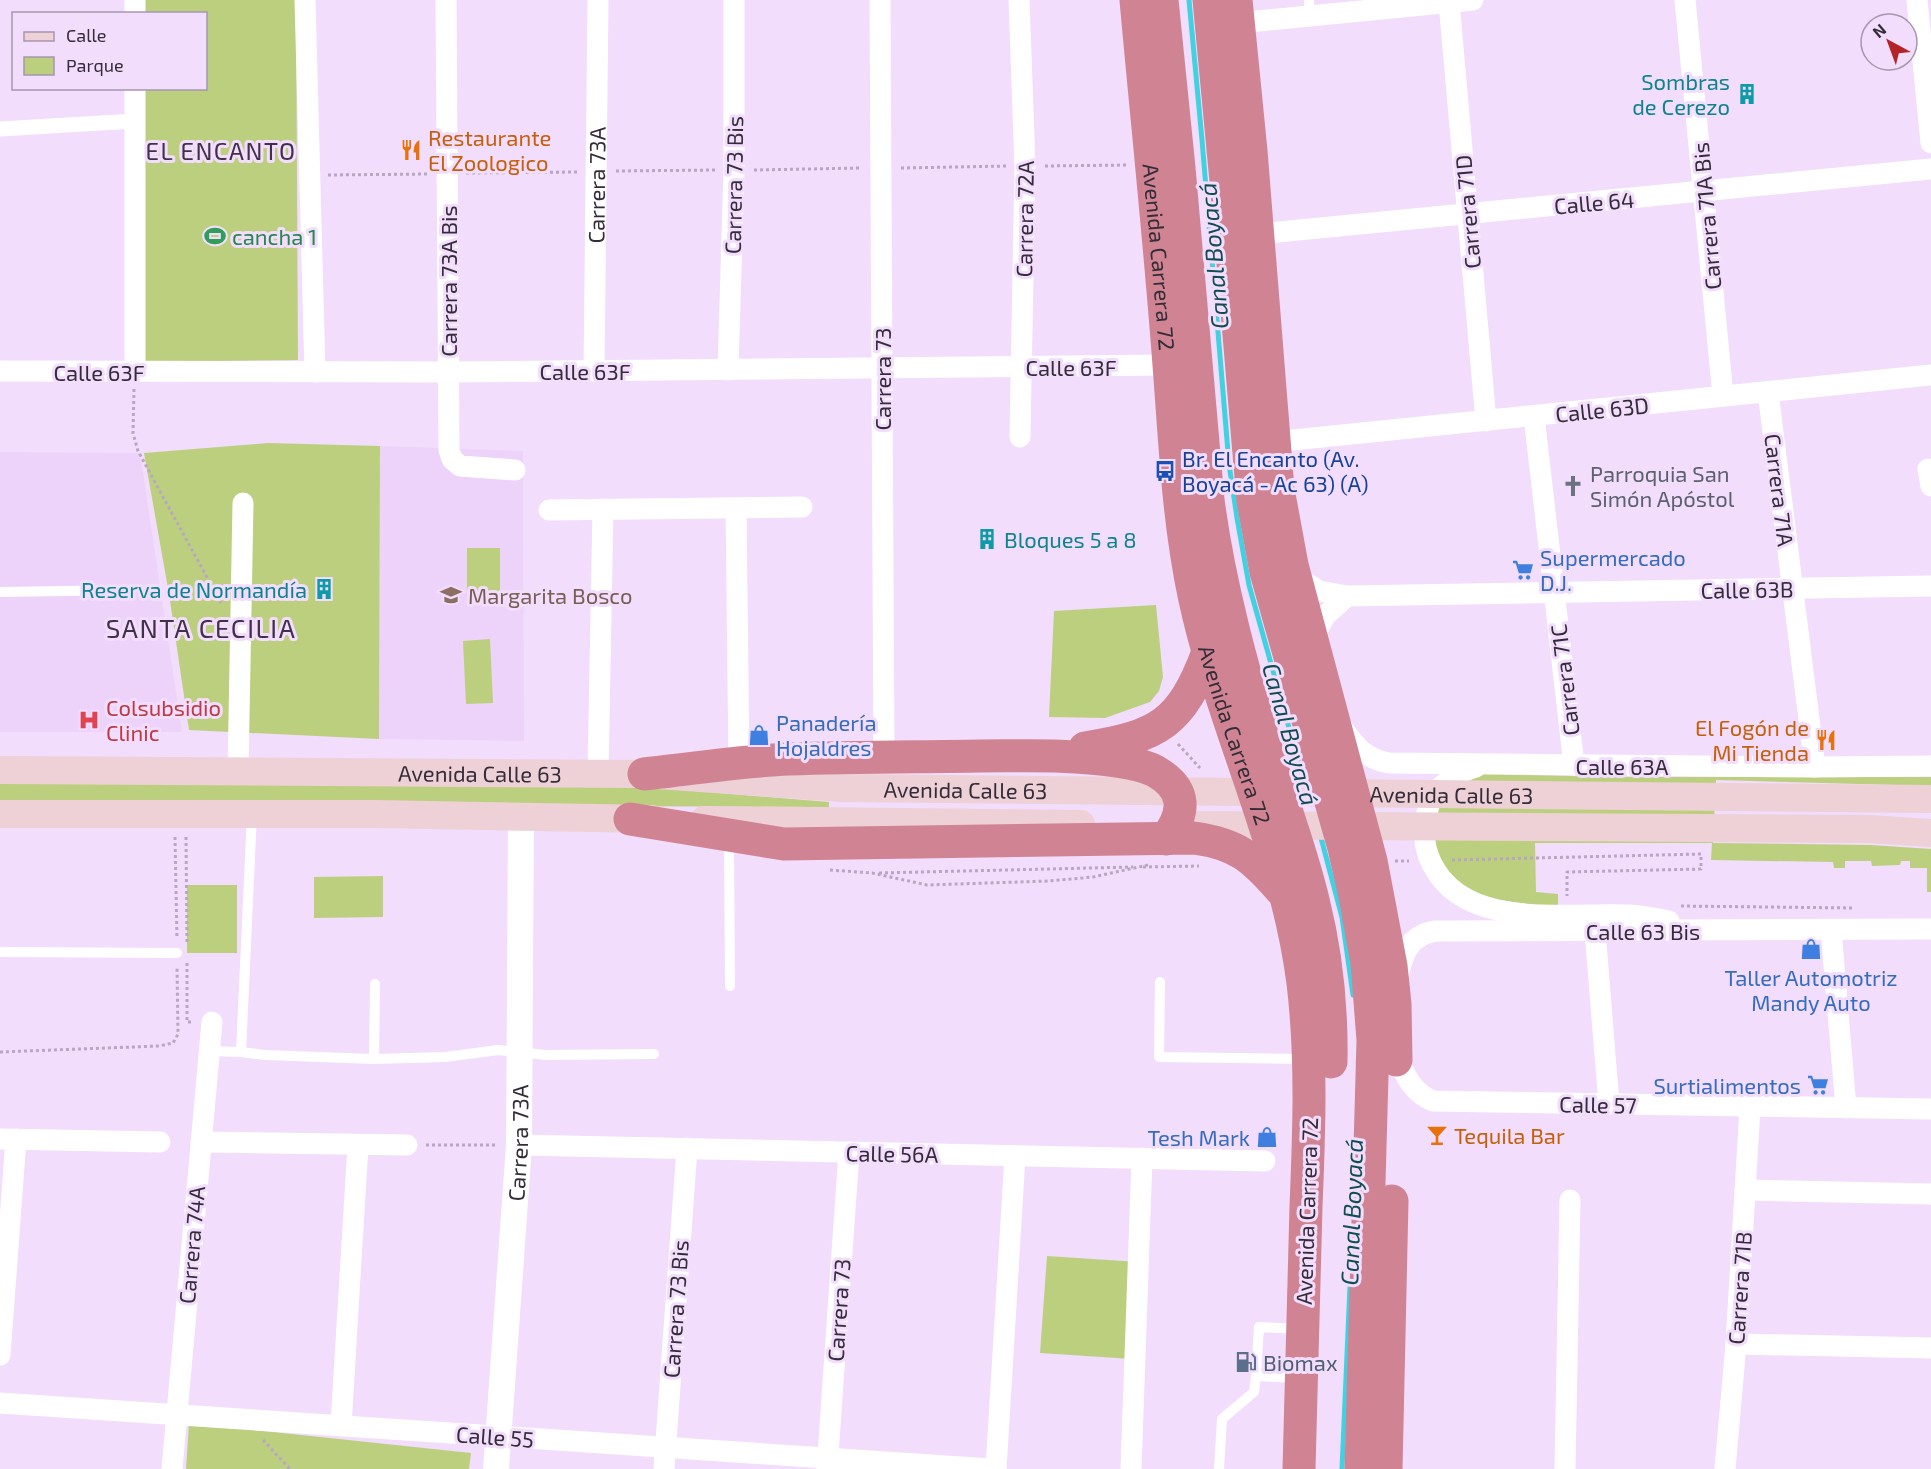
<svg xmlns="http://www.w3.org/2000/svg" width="1931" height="1469" font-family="'Exo 2',sans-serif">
  <rect width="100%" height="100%" fill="#f2ddfc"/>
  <g fill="#edd3f9">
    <polygon points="380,446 523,451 524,741 379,739"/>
    <polygon points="0,452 140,453 182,732 0,732"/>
  </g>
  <g fill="#bccf7f">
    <polygon points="142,0 296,0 298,360 143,362 142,89 206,88 206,14 142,13"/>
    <polygon points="268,443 380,446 379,739 189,730 169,594 144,453"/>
    <rect x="467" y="548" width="33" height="50"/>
    <polygon points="1156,605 1163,677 1159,691 1150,702 1105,718 1049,717 1054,611"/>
    <polygon points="490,639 493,703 466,704 463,641"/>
    <polygon points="1479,774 1613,777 1931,777 1931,786 1716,780 1713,843 1871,845 1931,849 1931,892 1927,892 1927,868 1910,868 1910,861 1901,861 1900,865 1872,866 1871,861 1845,861 1845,868 1834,868 1833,862 1711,860 1712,843 1535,843 1536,892 1558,894 1558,908 1477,897 1444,870 1433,842 1434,814 1443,796"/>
    <polygon points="0,782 551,785 670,789 829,802 829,807 0,804"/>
    <polygon points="383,876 383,917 314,918 314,877"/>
    <rect x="187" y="885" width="50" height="68"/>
    <polygon points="1047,1256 1139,1262 1132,1359 1040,1353"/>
    <polygon points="189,1423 471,1453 469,1469 186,1469"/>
  </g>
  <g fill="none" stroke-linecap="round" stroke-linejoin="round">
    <g stroke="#41d1e0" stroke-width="5">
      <polyline points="1189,0 1202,140 1229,464 1237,518 1249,585 1305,785"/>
      <polyline points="1320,834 1342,917 1353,995"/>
      <polyline points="1342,1469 1350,1286"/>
    </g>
    <g stroke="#b8a7c0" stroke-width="3" stroke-dasharray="3 3" stroke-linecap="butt">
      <polyline points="1045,166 1128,165"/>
      <polyline points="901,168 1008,166"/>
      <polyline points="754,170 861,168"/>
      <polyline points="616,171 717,170"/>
      <polyline points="466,173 579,172"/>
      <polyline points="328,175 429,174"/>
      <polyline points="134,389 133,433 138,451 221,603"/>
      <polyline points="1178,744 1200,768"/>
      <polyline points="175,837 177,939"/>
      <polyline points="186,837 187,945"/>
      <polyline points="1452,860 1701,854 1701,869 1567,872 1567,896"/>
      <polyline points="1395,861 1409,861"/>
      <polyline points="1143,867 1199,866"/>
      <polyline points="830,870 872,873 927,885 1049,881 1093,877 1148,865"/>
      <polyline points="879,873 1133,867"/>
      <polyline points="1681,906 1854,908"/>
      <polyline points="187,963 187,1022 193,1022"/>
      <polyline points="0,1052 159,1046 173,1043 178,1034 177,966"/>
      <polyline points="426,1145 498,1145"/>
      <polyline points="263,1440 290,1469"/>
    </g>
    <g stroke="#fff" stroke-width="10">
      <polyline points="1309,0 1310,16"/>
      <polyline points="0,592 128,590"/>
      <polyline points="252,814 241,1052 265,1055 374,1059 445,1057 498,1050 546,1055 654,1054"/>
      <polyline points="729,839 730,986"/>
      <polyline points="0,952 177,953"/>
      <polyline points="1160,982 1159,1057 1306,1059"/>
      <polyline points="209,1051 241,1052"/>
      <polyline points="374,1059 375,984"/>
      <polyline points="1298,1378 1256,1376 1259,1327 1299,1329"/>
      <polyline points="1219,1469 1222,1419 1254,1392 1256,1376"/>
    </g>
    <polyline stroke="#fff" stroke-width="15" points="0,129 135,121"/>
    <g stroke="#fff" stroke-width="21">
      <polyline points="305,0 315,372"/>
      <polyline points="446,0 449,450 452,459 460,466 515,470"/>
      <polyline points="880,0 884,758"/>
      <polyline points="1019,0 1025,166 1020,437"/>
      <polyline points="1685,0 1723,396"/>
      <polyline points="1917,0 1931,143"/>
      <polyline points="1449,2 1486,421"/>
      <polyline points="135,14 135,0"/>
      <polyline points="1238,23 1473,0"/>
      <polyline points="1257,234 1931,169"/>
      <polyline points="728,370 734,170 734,0"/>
      <polyline points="0,371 449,372 1169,365"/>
      <path id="s1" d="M594 371 598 0"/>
      <polyline points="135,372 135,88"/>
      <polyline points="1768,392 1815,767"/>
      <polyline points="1534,416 1574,765"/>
      <polyline points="1273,442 1931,375"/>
      <polyline points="1928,469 1931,486"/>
      <polyline points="736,508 739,763"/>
      <polyline points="549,510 802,507"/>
      <polyline points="1295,576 1319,591 1347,596 1931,586"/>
      <polyline points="1312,640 1325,616 1347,596"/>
      <path d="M1341 726C1354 745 1365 759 1389 763L1815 767 1931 766"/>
      <path d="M1476 767C1456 773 1435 786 1429 806 1422 825 1423 846 1432 864 1465 931 1567 912 1629 915 1642 916 1656 918 1669 921"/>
      <polyline points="238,772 243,503"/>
      <polyline points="598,774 603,509"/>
      <polyline points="1831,930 1846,1108"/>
      <polyline points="1595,931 1609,1104"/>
      <path d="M1397 979C1403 955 1408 935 1436 931L1931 929"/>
      <path d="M1396 1056C1405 1074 1412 1093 1433 1101L1931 1109"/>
      <polyline points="0,1139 160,1142"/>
      <polyline points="201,1142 407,1145"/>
      <polyline points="519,1145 1265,1161"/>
      <polyline points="1745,1190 1931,1194"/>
      <polyline points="1736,1344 1931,1348"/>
      <polyline points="0,1355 16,1139"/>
      <polyline points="0,1403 991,1469"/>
      <polyline points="341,1425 358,1145"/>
      <polyline points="172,1469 212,1022"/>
      <polyline points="664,1469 687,1148"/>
      <polyline points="827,1469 849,1152"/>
      <polyline points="996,1469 1015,1156"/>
      <polyline points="1131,1469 1142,1158"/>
      <polyline points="1565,1469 1570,1200"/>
      <polyline points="1725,1469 1736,1344 1750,1107"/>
    </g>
    <path stroke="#fff" stroke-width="26" id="s2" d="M496 1469 519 1145 521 817"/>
    <g stroke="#edd1d6" stroke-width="28">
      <path id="s3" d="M0 770 644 774 842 788 1931 799"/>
      <polyline points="0,814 375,814 652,819"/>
      <polyline points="704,820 1081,824"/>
      <polyline points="1175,825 1869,829 1931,833"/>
    </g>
    <g stroke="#d08493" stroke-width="33">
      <path id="s4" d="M1136 0C1147 122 1160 243 1169 365 1175 442 1178 519 1194 595 1222 727 1286 849 1303 983 1312 1058 1309 1133 1306 1207 1304 1295 1301 1382 1299 1469"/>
      <path d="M1162 0 1179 168 1208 500C1219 584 1242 666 1266 748 1281 798 1301 849 1313 900 1326 952 1332 1008 1331 1062"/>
      <polyline points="1209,0 1227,192 1253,501 1266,572 1344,848 1355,896 1367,963 1373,1040 1361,1469"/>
      <polyline points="1236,0 1251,151 1278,489 1292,565 1371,861 1391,966 1395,1004 1396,1060"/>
      <path d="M1085 748C1159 736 1181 724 1208 652"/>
      <path d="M644 774C692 769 740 761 789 759 852 757 916 757 980 756 1025 756 1071 754 1116 761 1129 763 1143 765 1155 771 1188 790 1185 813 1166 839"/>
      <path d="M630 819 784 844 1194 838C1238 844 1253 858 1281 890"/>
      <polyline points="1386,1469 1392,1201"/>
    </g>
  </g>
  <defs>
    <symbol id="building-bare" viewBox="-9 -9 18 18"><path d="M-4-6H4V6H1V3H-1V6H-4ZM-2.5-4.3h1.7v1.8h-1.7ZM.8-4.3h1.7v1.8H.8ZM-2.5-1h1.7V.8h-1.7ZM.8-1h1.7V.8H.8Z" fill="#0f9aa8" stroke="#f2ddfc" stroke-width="2.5" paint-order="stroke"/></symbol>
    <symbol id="restaurant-bare" viewBox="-9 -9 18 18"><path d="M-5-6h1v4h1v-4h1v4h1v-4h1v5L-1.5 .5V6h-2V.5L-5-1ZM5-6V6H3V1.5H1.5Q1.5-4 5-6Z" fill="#e8710a" stroke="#f2ddfc" stroke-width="2.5" paint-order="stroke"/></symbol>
    <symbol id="stadium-bare" viewBox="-9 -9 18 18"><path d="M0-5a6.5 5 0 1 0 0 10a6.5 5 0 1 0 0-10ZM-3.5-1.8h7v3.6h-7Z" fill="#2e9e5b" stroke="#f2ddfc" stroke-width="2.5" paint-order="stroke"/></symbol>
    <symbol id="bus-bare" viewBox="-9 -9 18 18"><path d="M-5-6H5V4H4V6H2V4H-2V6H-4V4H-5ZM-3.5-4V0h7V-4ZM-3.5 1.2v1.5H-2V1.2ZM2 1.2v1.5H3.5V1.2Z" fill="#1a4fb4" stroke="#f2ddfc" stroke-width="2.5" paint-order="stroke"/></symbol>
    <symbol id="church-bare" viewBox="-9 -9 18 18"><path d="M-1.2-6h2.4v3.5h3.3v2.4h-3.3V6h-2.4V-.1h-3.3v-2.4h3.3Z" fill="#6b7280" stroke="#f2ddfc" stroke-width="2.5" paint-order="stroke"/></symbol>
    <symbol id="supermarket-bare" viewBox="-9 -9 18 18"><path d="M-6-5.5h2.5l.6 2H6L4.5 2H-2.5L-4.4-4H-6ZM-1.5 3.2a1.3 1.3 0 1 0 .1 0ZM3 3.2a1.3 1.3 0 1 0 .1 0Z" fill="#3f7fe0" stroke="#f2ddfc" stroke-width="2.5" paint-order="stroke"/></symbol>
    <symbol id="school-bare" viewBox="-9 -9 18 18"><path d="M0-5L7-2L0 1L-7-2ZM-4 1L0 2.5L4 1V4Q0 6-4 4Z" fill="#8d6e63" stroke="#f2ddfc" stroke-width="2.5" paint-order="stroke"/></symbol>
    <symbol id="hospital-bare" viewBox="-9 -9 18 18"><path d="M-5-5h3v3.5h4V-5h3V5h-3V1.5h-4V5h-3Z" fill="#e0444e" stroke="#f2ddfc" stroke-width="2.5" paint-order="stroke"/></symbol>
    <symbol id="shop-bare" viewBox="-9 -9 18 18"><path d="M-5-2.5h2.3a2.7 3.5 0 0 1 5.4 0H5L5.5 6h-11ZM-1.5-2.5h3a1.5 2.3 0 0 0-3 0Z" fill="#3f7fe0" stroke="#f2ddfc" stroke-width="2.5" paint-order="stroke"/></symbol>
    <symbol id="bar-bare" viewBox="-9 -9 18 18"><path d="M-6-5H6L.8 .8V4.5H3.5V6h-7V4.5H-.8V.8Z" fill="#e8710a" stroke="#f2ddfc" stroke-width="2.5" paint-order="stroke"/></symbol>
    <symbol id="fuel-bare" viewBox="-9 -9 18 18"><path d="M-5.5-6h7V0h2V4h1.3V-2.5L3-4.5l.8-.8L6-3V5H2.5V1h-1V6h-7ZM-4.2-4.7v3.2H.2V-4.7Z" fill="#5c6f8a" stroke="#f2ddfc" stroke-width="2.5" paint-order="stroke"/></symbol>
  </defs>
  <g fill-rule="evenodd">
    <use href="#building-bare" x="1732" y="79" width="30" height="30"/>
    <use href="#restaurant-bare" x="396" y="135" width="30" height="30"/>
    <use href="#stadium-bare" x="200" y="221" width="30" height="30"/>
    <use href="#bus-bare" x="1150" y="456" width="30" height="30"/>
    <use href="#church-bare" x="1558" y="471" width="30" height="30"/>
    <use href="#building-bare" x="972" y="524" width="30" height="30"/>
    <use href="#supermarket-bare" x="1508" y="555" width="30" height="30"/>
    <use href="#building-bare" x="309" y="574" width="30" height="30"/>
    <use href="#school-bare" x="436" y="580" width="30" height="30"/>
    <use href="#hospital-bare" x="74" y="705" width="30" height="30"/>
    <use href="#shop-bare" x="744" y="720" width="30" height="30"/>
    <use href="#restaurant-bare" x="1811" y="725" width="30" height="30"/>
    <use href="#shop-bare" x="1796" y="934" width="30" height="30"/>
    <use href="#supermarket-bare" x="1803" y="1070" width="30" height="30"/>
    <use href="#bar-bare" x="1422" y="1120" width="30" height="30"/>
    <use href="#shop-bare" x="1252" y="1122" width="30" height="30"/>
    <use href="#fuel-bare" x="1231" y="1347" width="30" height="30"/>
  </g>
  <g text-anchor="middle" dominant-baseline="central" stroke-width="6" stroke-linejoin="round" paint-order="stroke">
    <g font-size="22" fill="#0d838f" stroke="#f2ddfc" text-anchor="end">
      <text x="1730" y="81">Sombras<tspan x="1730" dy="25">de Cerezo</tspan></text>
      <text x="1004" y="539" text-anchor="start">Bloques 5 a 8</text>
      <text x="307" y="589">Reserva de Normandía</text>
    </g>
    <g font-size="22" fill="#c56008" stroke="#f2ddfc" text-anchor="start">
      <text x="428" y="137">Restaurante<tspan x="428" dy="25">El Zoologico</tspan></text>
      <text x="1809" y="727" text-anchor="end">El Fogón de<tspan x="1809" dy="25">Mi Tienda</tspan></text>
      <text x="1454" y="1135">Tequila Bar</text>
    </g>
    <g font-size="22" fill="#342c38" stroke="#f2ddfc">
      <text transform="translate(733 185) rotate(-89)">Carrera 73 Bis</text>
      <text stroke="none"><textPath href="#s1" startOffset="186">Carrera 73A</textPath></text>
      <text transform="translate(1594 202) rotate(-5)">Calle 64</text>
      <text transform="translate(1467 212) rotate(-95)">Carrera 71D</text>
      <text transform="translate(1706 216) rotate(-95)">Carrera 71A Bis</text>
      <text transform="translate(1024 219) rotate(-89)">Carrera 72A</text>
      <text stroke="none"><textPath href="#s4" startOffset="258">Avenida Carrera 72</textPath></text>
      <text transform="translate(448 281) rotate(-90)">Carrera 73A Bis</text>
      <text x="1071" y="367">Calle 63F</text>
      <text x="585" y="371">Calle 63F</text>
      <text x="99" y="372">Calle 63F</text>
      <text transform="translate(882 379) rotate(-90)">Carrera 73</text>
      <text transform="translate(1602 409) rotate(-6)">Calle 63D</text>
      <text transform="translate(1780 490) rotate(83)">Carrera 71A</text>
      <text transform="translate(1747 589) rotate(-1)">Calle 63B</text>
      <text transform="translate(1564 680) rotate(-97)">Carrera 71C</text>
      <text stroke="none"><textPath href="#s4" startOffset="744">Avenida Carrera 72</textPath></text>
      <text x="1622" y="766">Calle 63A</text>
      <text stroke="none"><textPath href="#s3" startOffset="480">Avenida Calle 63</textPath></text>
      <text stroke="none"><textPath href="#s3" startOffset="966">Avenida Calle 63</textPath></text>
      <text stroke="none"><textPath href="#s3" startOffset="1452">Avenida Calle 63</textPath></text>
      <text x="1643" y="931">Calle 63 Bis</text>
      <text transform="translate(1598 1104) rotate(1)">Calle 57</text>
      <text stroke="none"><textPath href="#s2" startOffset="327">Carrera 73A</textPath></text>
      <text transform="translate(892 1153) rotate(1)">Calle 56A</text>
      <text transform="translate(1306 1211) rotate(-88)">Avenida Carrera 72</text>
      <text transform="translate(191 1245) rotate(-85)">Carrera 74A</text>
      <text transform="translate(1739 1288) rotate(-86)">Carrera 71B</text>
      <text transform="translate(675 1309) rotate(-86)">Carrera 73 Bis</text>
      <text transform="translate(838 1310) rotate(-86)">Carrera 73</text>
      <text transform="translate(495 1436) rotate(4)">Calle 55</text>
    </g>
    <g font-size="22" fill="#27864d" stroke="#f2ddfc" text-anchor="start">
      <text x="232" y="236">cancha 1</text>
    </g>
    <g font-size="22" fill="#164399" stroke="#f2ddfc" text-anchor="start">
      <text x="1182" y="458">Br. El Encanto (Av.<tspan x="1182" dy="25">Boyacá - Ac 63) (A)</tspan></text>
    </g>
    <g font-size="22" fill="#5b616d" stroke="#f2ddfc" text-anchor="start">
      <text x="1590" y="473">Parroquia San<tspan x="1590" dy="25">Simón Apóstol</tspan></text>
    </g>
    <g font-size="22" fill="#366cbe" stroke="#f2ddfc" text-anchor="start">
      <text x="1540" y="557">Supermercado<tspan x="1540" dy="25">D.J.</tspan></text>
      <text x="776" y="722">Panadería<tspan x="776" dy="25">Hojaldres</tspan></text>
      <text x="1811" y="977" text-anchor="middle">Taller Automotriz<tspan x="1811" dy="25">Mandy Auto</tspan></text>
      <text x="1801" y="1085" text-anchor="end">Surtialimentos</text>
      <text x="1250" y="1137" text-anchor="end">Tesh Mark</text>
    </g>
    <g font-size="22" fill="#785e54" stroke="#f2ddfc" text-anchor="start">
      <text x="468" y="595">Margarita Bosco</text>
    </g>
    <g font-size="22" fill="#be3a42" stroke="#f2ddfc" text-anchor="start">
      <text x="106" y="707">Colsubsidio<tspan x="106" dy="25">Clinic</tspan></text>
    </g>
    <g font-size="22" fill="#4e5e75" stroke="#f2ddfc" text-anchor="start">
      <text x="1263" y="1362">Biomax</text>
    </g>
    <g font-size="24" letter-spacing="1.5" fill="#413049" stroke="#f2ddfc">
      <text x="221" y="150">EL ENCANTO</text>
    </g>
    <g font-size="24" font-style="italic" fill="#0f4d53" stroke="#f2ddfc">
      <text transform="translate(1213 256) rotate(-95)">Canal Boyacá</text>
      <text transform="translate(1291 734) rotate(74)">Canal Boyacá</text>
      <text transform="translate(1351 1212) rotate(-88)">Canal Boyacá</text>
    </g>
    <g font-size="26" letter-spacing="1.5" fill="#413049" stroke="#f2ddfc">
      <text x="201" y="627">SANTA CECILIA</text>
    </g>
  </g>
  <rect x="12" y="12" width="195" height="78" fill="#f2ddfc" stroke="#a696ae" stroke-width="1.5"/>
  <rect x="24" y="32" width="30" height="9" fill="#edd1d6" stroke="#a696ae" stroke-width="1.5"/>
  <text x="66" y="42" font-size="18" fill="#342c38">Calle</text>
  <rect x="24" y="57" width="30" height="18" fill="#bccf7f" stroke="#a696ae" stroke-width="1.5"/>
  <text x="66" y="72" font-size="18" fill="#342c38">Parque</text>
  <g transform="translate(1889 42) rotate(319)"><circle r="28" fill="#f2ddfc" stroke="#a696ae" stroke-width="1.5"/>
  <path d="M0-4.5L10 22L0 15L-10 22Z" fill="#b42427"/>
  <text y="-9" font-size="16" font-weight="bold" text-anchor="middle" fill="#342c38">N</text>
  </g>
</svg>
